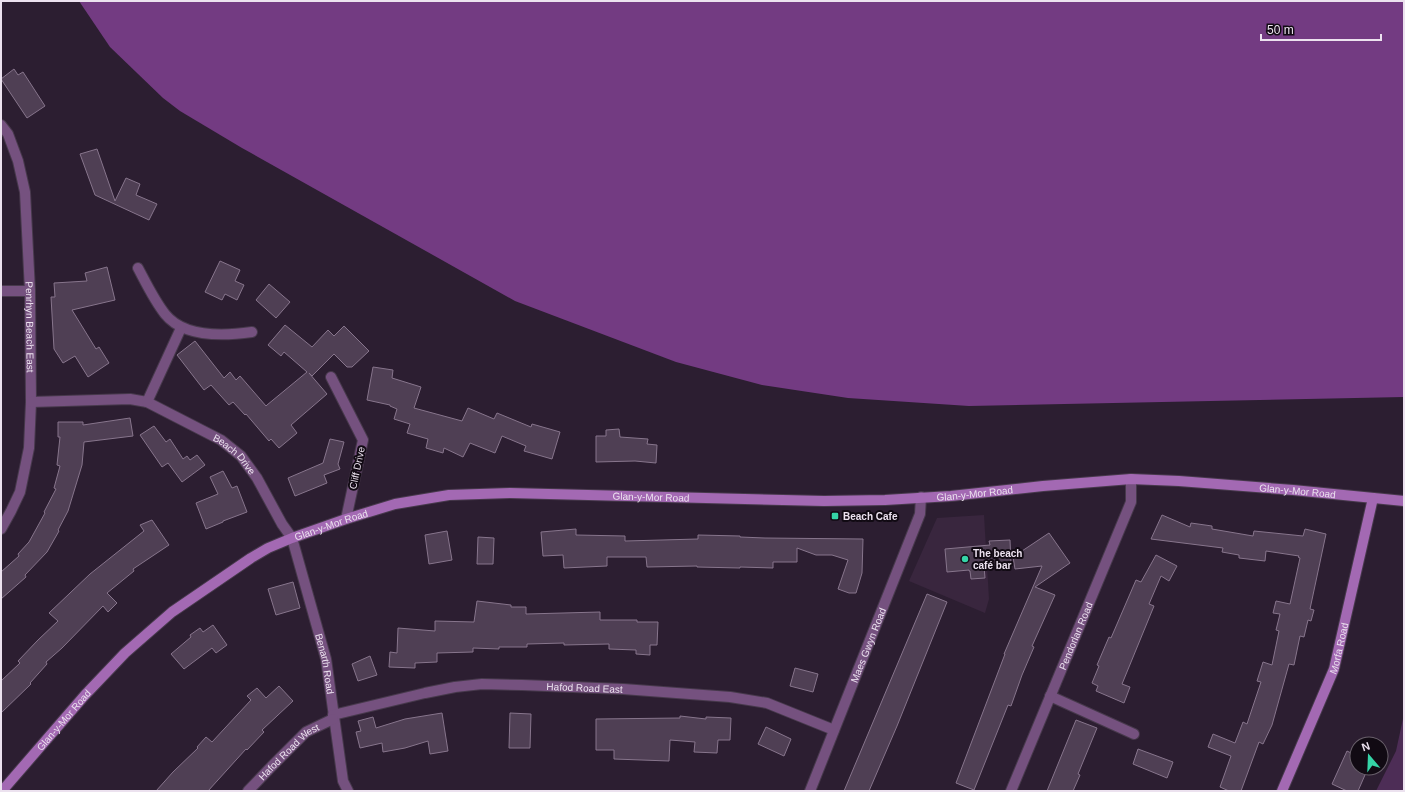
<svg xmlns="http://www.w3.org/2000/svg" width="1405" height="792" font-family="Helvetica,sans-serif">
  <rect width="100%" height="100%" fill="#2c1e31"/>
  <polygon fill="#39263e" points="984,515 989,599 985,613 909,581 937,518"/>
  <polygon fill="#4d2d56" points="1404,714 1404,791 1376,791 1396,751"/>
  <polygon fill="#733b82" points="79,1 1404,1 1404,397 969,406 848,398 762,385 676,362 515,301 242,148 180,111 163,98 110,47"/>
  <g fill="#4f3f54" stroke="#87758c">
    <polygon points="14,69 18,75 23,72 45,106 27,118 1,79"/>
    <polygon points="97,149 115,201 126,178 140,184 136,195 157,204 149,220 95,195 80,154"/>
    <polygon points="220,261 240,270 235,281 244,285 237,300 225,294 222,300 205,292"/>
    <polygon points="107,267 115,300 72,310 96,349 99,347 109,363 88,377 75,356 63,363 54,349 51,297 55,297 54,283 87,281 85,273"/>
    <polygon points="269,284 290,302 276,318 256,300"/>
    <polygon points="285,325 312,347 328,330 334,336 344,326 369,351 352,367 347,367 334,354 312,376 309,373 327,394 291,425 297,433 279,448 271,439 269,441 246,414 245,415 233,402 229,405 211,385 204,390 177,355 195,341 224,378 230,372 236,380 240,376 266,406 267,405 307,372 284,352 281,356 268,345"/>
    <polygon points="373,367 393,370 392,378 421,387 414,408 462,421 468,408 494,419 497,413 531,427 532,424 560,432 552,459 524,451 526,446 502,436 495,453 470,443 463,457 444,448 443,453 426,448 428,439 407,433 410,424 394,419 397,409 390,406 390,405 367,400"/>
    <polygon points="130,418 133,436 84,442 82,465 68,511 58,530 59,531 47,552 25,575 26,577 1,599 1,572 19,556 18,554 29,542 45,513 44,512 56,489 54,488 60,466 57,465 60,437 58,437 58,422 83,422 83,425"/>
    <polygon points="154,426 166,442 170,439 183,459 187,456 190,460 197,455 205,465 182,482 168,463 162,467 140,435"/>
    <polygon points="619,429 620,437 648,439 647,444 657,445 656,463 635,461 596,462 596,436 606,436 606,430"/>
    <polygon points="330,439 344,442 338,464 340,469 324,475 327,483 295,496 288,478 323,463"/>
    <polygon points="223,471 232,488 237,486 247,512 223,521 223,522 206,529 196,503 218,494 210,477"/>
    <polygon points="1162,515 1190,527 1191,523 1212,526 1212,529 1253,536 1254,531 1303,536 1305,529 1326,534 1310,609 1314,610 1311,621 1308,620 1304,637 1300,636 1294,665 1289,664 1272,725 1263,744 1259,742 1241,791 1229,791 1220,787 1231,756 1208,747 1213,734 1235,743 1243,722 1247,724 1261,682 1257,681 1263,662 1272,665 1279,631 1276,630 1280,614 1273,613 1276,601 1290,604 1300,558 1298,557 1299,556 1266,551 1265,561 1239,558 1239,555 1222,552 1223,548 1151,539"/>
    <polygon points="152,520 169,545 133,569 134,571 107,593 117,603 108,612 103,606 62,648 46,662 47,664 30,683 31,684 1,713 1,681 20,663 18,661 38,640 58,621 49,613 90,574 144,531 140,525"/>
    <polygon points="576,529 576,535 625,536 625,541 698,539 698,535 740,536 740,537 765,538 863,539 862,573 856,593 849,593 838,589 848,560 832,555 816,555 797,548 797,562 773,562 773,568 740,567 740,568 697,567 697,566 647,567 646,557 607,557 607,566 564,568 563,555 543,556 541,532"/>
    <polygon points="447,531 452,560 429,564 425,535"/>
    <polygon points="1049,533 1070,563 1035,587 1055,595 1032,646 1034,647 1022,675 1011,706 1008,705 974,790 956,783 1005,654 1004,654 1042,566 1015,569 1013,557"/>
    <polygon points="478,537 494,538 493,564 477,564"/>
    <polygon points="1010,540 1011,565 984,566 985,578 971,579 970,571 969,571 969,570 947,572 945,549 990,545 989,541"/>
    <polygon points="1156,555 1177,566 1169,581 1161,576 1149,604 1154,606 1122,684 1130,687 1124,703 1096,691 1098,686 1092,683 1099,666 1097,665 1109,637 1111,638 1136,580 1141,582"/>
    <polygon points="293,582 300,608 276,615 268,589"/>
    <polygon points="927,594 947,602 897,726 869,791 844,791"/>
    <polygon points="477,601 511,605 511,607 526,607 526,614 600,612 600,620 637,620 637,622 658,622 657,645 650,645 650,655 636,654 636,650 609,649 609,644 564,645 564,643 527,644 527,647 499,647 499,649 473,648 473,652 437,653 437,662 415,663 415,668 389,667 390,652 397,653 398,628 435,631 435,621 474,622"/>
    <polygon points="213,625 227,645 216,653 212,648 184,669 171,654 191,637 190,635 200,628 203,632"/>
    <polygon points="370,656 377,675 358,681 352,664"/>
    <polygon points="795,668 818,674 813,692 790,686"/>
    <polygon points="279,686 293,701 262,730 264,732 247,750 246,749 208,791 156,791 173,772 198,748 197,747 206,737 212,742 251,700 247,696 257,688 266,698"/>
    <polygon points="442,713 448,751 430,754 428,741 405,748 383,752 382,743 360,748 356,732 361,731 358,721 373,717 376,728 405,719"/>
    <polygon points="510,713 531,714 530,748 509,748"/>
    <polygon points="680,716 706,719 706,717 731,718 730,740 718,740 717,753 694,752 695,742 670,740 669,761 614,759 614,750 596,750 596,719 680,718"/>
    <polygon points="1076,720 1097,728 1078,774 1080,775 1073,791 1047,791"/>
    <polygon points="766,727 791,739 784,756 758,744"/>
    <polygon points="1138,749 1173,762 1167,778 1133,764"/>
    <polygon points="1347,751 1357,756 1357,768 1368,768 1358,791 1347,791 1332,784"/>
  </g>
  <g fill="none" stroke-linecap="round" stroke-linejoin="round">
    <defs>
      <polyline id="lane" points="1050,696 1134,734"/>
      <g id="street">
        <path id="s1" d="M1 125 8 134 18 161 25 192 30 291 31 402 29 448 20 492 11 511 1 529"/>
        <path d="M138 268C146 283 154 300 165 314 184 338 224 336 252 332"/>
        <polyline points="1,291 30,291"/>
        <polyline points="331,377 363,440 346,519"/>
        <path id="s2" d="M31 402 130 399 147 402 221 440 241 456 257 478 282 524 292 538 326 659 343 781 348 791"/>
        <polyline points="147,402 181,328"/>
        <path id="s3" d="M333 715 425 693 455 687 482 684 522 685 623 689 730 697 767 703 834 730"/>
        <path id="s4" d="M248 791 272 766 306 732 333 719"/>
        <path id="s5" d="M810 791 920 514 921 497"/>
        <path id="s6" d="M1011 791 1131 502V479"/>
      </g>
      <g id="secondary">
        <path id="s7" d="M2 791 85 695 125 653 172 612 251 558 268 548 292 538 346 519 395 504 449 495 510 493 824 501 885 500 951 496 1043 486 1131 479 1179 481 1293 490 1404 501"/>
        <path id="s8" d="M1282 791 1334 669 1373 498"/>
      </g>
    </defs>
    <use href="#lane" stroke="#47394c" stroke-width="12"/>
    <use href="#street" stroke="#47394c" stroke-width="12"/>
    <use href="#secondary" stroke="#47394c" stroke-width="12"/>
    <use href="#lane" stroke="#75517f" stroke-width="10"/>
    <use href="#street" stroke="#75517f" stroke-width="10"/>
    <use href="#secondary" stroke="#a369b3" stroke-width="10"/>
  </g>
  <g fill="#35d4a7" stroke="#110a13" stroke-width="1.5">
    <rect x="831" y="512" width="8" height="8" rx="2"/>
    <circle cx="965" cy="559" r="4"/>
  </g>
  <g text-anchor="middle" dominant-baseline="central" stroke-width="4" stroke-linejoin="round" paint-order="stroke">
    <g font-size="10" fill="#ece2ef" stroke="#110a13">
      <text stroke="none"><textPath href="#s1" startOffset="207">Penrhyn Beach East</textPath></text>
      <text stroke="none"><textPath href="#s2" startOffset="219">Beach Drive</textPath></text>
      <text transform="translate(357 468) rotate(-78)">Cliff Drive</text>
      <text stroke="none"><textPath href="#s7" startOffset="1402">Glan-y-Mor Road</textPath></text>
      <text stroke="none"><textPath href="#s7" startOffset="1078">Glan-y-Mor Road</textPath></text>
      <text stroke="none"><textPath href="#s7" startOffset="754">Glan-y-Mor Road</textPath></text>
      <text stroke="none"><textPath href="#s7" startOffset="430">Glan-y-Mor Road</textPath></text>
      <text stroke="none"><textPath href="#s6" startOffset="168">Pendorlan Road</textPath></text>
      <text stroke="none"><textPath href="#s5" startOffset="157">Maes Gwyn Road</textPath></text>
      <text stroke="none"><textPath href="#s8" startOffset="154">Morfa Road</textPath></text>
      <text stroke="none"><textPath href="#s2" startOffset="452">Benarth Road</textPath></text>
      <text stroke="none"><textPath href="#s3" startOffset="255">Hafod Road East</textPath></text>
      <text stroke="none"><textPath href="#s7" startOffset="94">Glan-y-Mor Road</textPath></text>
      <text stroke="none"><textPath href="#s4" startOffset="57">Hafod Road West</textPath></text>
    </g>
    <g font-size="10" font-weight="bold" fill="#ece2ef" stroke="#110a13" text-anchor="start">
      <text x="843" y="516">Beach Cafe</text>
      <text x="973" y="553">The beach<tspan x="973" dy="12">café bar</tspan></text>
    </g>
  </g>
  <rect width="1405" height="792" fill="none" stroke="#ece2ef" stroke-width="4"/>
  <g transform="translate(1369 756) rotate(341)"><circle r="19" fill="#110a13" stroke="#69606b"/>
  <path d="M0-3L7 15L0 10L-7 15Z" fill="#35d4a7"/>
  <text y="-6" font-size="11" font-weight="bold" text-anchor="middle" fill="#ece2ef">N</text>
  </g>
  <path d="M1261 34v6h120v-6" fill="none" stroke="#ece2ef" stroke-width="2"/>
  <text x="1267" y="34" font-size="12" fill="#ece2ef" stroke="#110a13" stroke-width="3" paint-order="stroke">50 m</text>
</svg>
